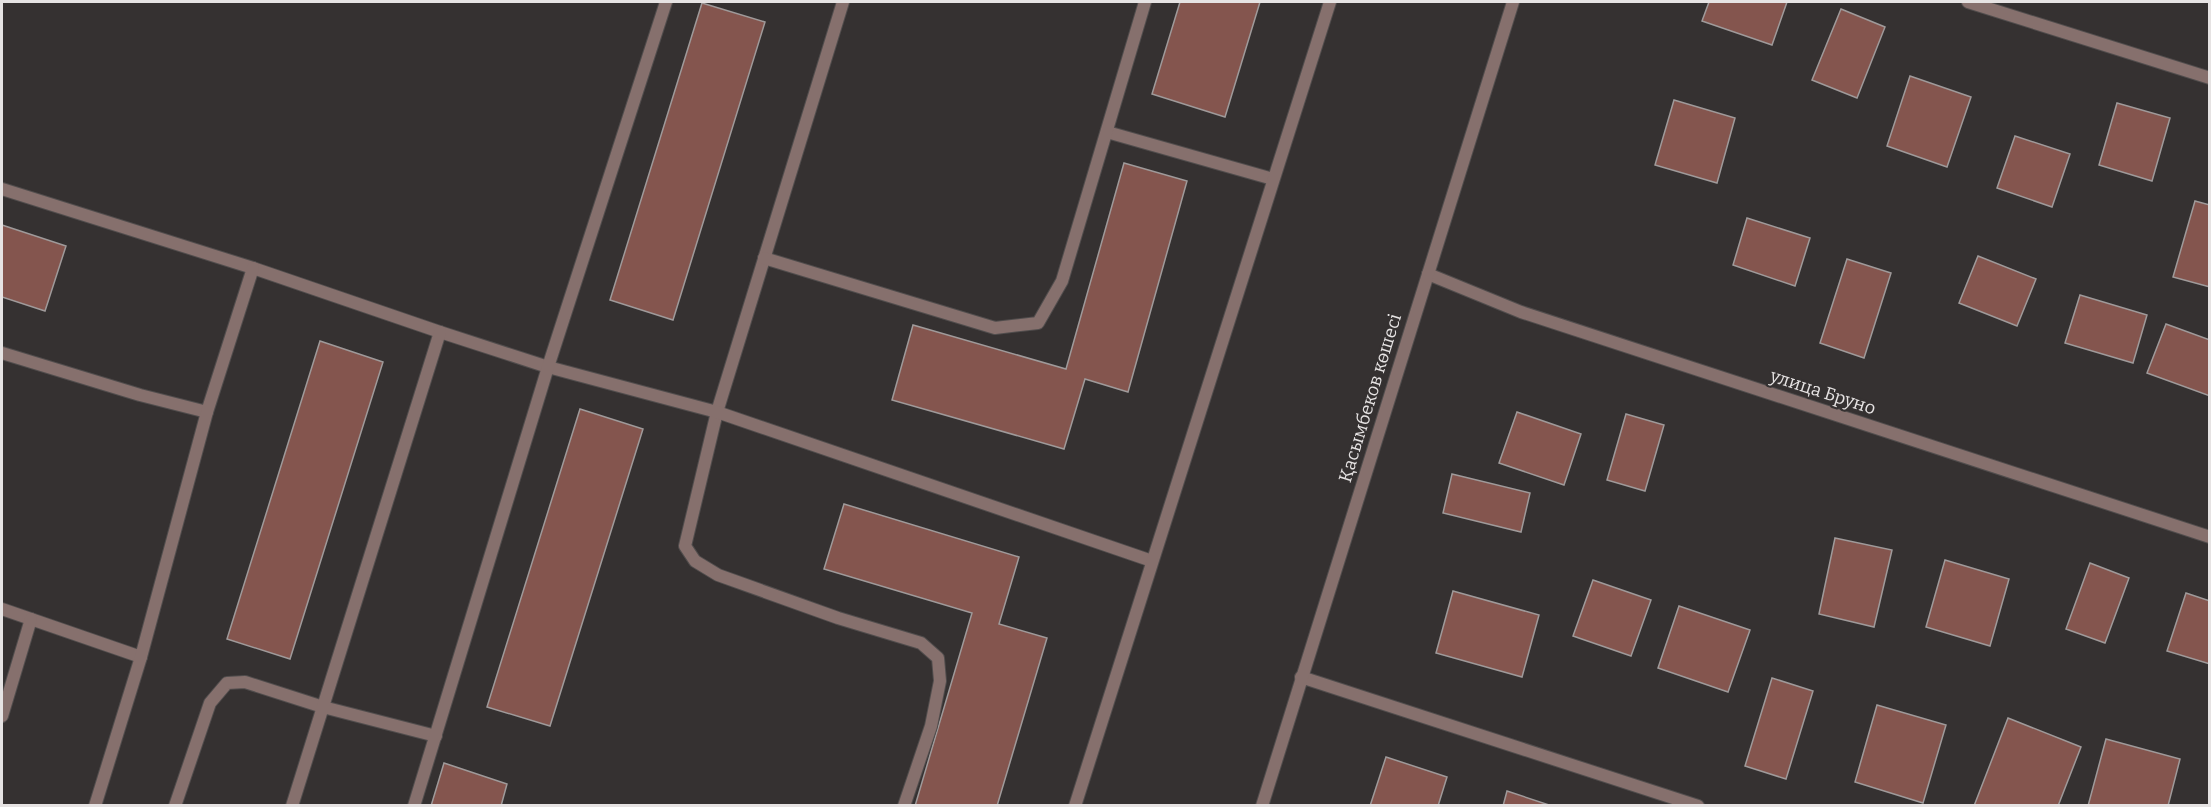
<svg xmlns="http://www.w3.org/2000/svg" width="2211" height="807" font-family="Bitter,serif">
  <rect width="100%" height="100%" fill="#353131"/>
  <g fill="#84554e" stroke="#9f9a9a" stroke-width="1.5">
    <polygon points="1180,2 1260,2 1225,117 1152,94"/>
    <polygon points="1709,2 1787,2 1772,45 1702,21"/>
    <polygon points="702,3 765,22 673,320 610,300"/>
    <polygon points="1841,9 1885,27 1857,98 1812,80"/>
    <polygon points="1910,76 1971,97 1947,167 1887,146"/>
    <polygon points="1674,100 1735,118 1717,183 1655,165"/>
    <polygon points="2117,103 2170,118 2152,181 2099,165"/>
    <polygon points="2015,136 2070,154 2052,207 1997,188"/>
    <polygon points="1124,163 1187,181 1128,392 1085,379 1064,449 892,400 913,325 1066,369"/>
    <polygon points="2195,201 2210,205 2210,287 2173,277"/>
    <polygon points="1747,218 1810,238 1795,286 1733,265"/>
    <polygon points="2,225 66,246 45,311 2,297"/>
    <polygon points="1978,256 2036,279 2017,326 1959,303"/>
    <polygon points="1847,259 1891,273 1864,358 1820,343"/>
    <polygon points="2080,295 2147,315 2133,363 2065,343"/>
    <polygon points="2166,324 2210,340 2210,396 2147,373"/>
    <polygon points="320,341 383,362 290,659 227,639"/>
    <polygon points="580,409 643,429 550,726 487,707"/>
    <polygon points="1517,412 1581,434 1564,485 1499,463"/>
    <polygon points="1626,414 1664,425 1645,491 1607,480"/>
    <polygon points="1452,474 1530,493 1521,532 1443,513"/>
    <polygon points="844,504 1019,557 999,624 1047,638 997,806 915,806 972,613 824,569"/>
    <polygon points="1835,538 1892,550 1874,627 1819,614"/>
    <polygon points="1945,560 2009,579 1990,646 1926,627"/>
    <polygon points="2090,563 2129,578 2105,643 2066,629"/>
    <polygon points="1593,580 1651,600 1631,656 1573,636"/>
    <polygon points="1453,591 1539,615 1522,677 1436,653"/>
    <polygon points="2186,593 2210,601 2210,664 2167,651"/>
    <polygon points="1679,606 1750,630 1728,692 1658,668"/>
    <polygon points="1772,678 1813,691 1786,779 1745,766"/>
    <polygon points="1877,705 1946,725 1923,803 1855,782"/>
    <polygon points="2008,718 2081,747 2058,806 1974,806"/>
    <polygon points="2106,739 2180,759 2168,806 2088,806"/>
    <polygon points="1386,757 1447,777 1438,806 1370,806"/>
    <polygon points="444,763 507,784 501,806 431,806"/>
    <polygon points="1507,791 1552,806 1503,806"/>
  </g>
  <g fill="none" stroke-linecap="round" stroke-linejoin="round">
    <defs>
      <g id="lane">
        <polyline points="843,2 717,412 685,546 695,561 718,575 838,618 921,643 938,658 940,681 931,726 904,806"/>
        <polyline points="1968,2 2210,78"/>
        <polyline points="1107,132 1273,179"/>
        <polyline points="2,189 253,268 440,332 548,367 717,412 1152,561"/>
        <polyline points="764,258 995,328 1038,323 1062,281 1145,2"/>
        <polyline points="2,353 140,395 207,412"/>
        <polyline points="2,609 141,657"/>
        <polyline points="1301,677 1698,806"/>
        <polyline points="2,716 31,619"/>
        <polyline points="95,806 141,657 207,412 253,268"/>
        <polyline points="175,806 210,703 227,683 245,682 323,707 436,736"/>
        <polyline points="292,806 440,332"/>
        <polyline points="414,806 548,367 666,2"/>
      </g>
      <g id="street">
        <polyline points="1428,274 1521,312 2210,537"/>
        <polyline points="1075,806 1330,2"/>
        <polyline points="1262,806 1513,2"/>
      </g>
    </defs>
    <use href="#lane" stroke="#514d4d" stroke-width="14"/>
    <use href="#street" stroke="#514d4d" stroke-width="14"/>
    <use href="#lane" stroke="#86706d" stroke-width="12"/>
    <use href="#street" stroke="#86706d" stroke-width="12"/>
  </g>
  <g text-anchor="middle" dominant-baseline="central" stroke-width="4.5" stroke-linejoin="round" paint-order="stroke">
    <g font-size="18" fill="#e6e3e3" stroke="#353131">
      <text transform="translate(1823 392) rotate(18)">улица Бруно</text>
      <text transform="translate(1370 398) rotate(-73)">Қасымбеков көшесі</text>
    </g>
  </g>
  <rect width="2211" height="807" fill="none" stroke="#e6e3e3" stroke-width="6"/>
</svg>
